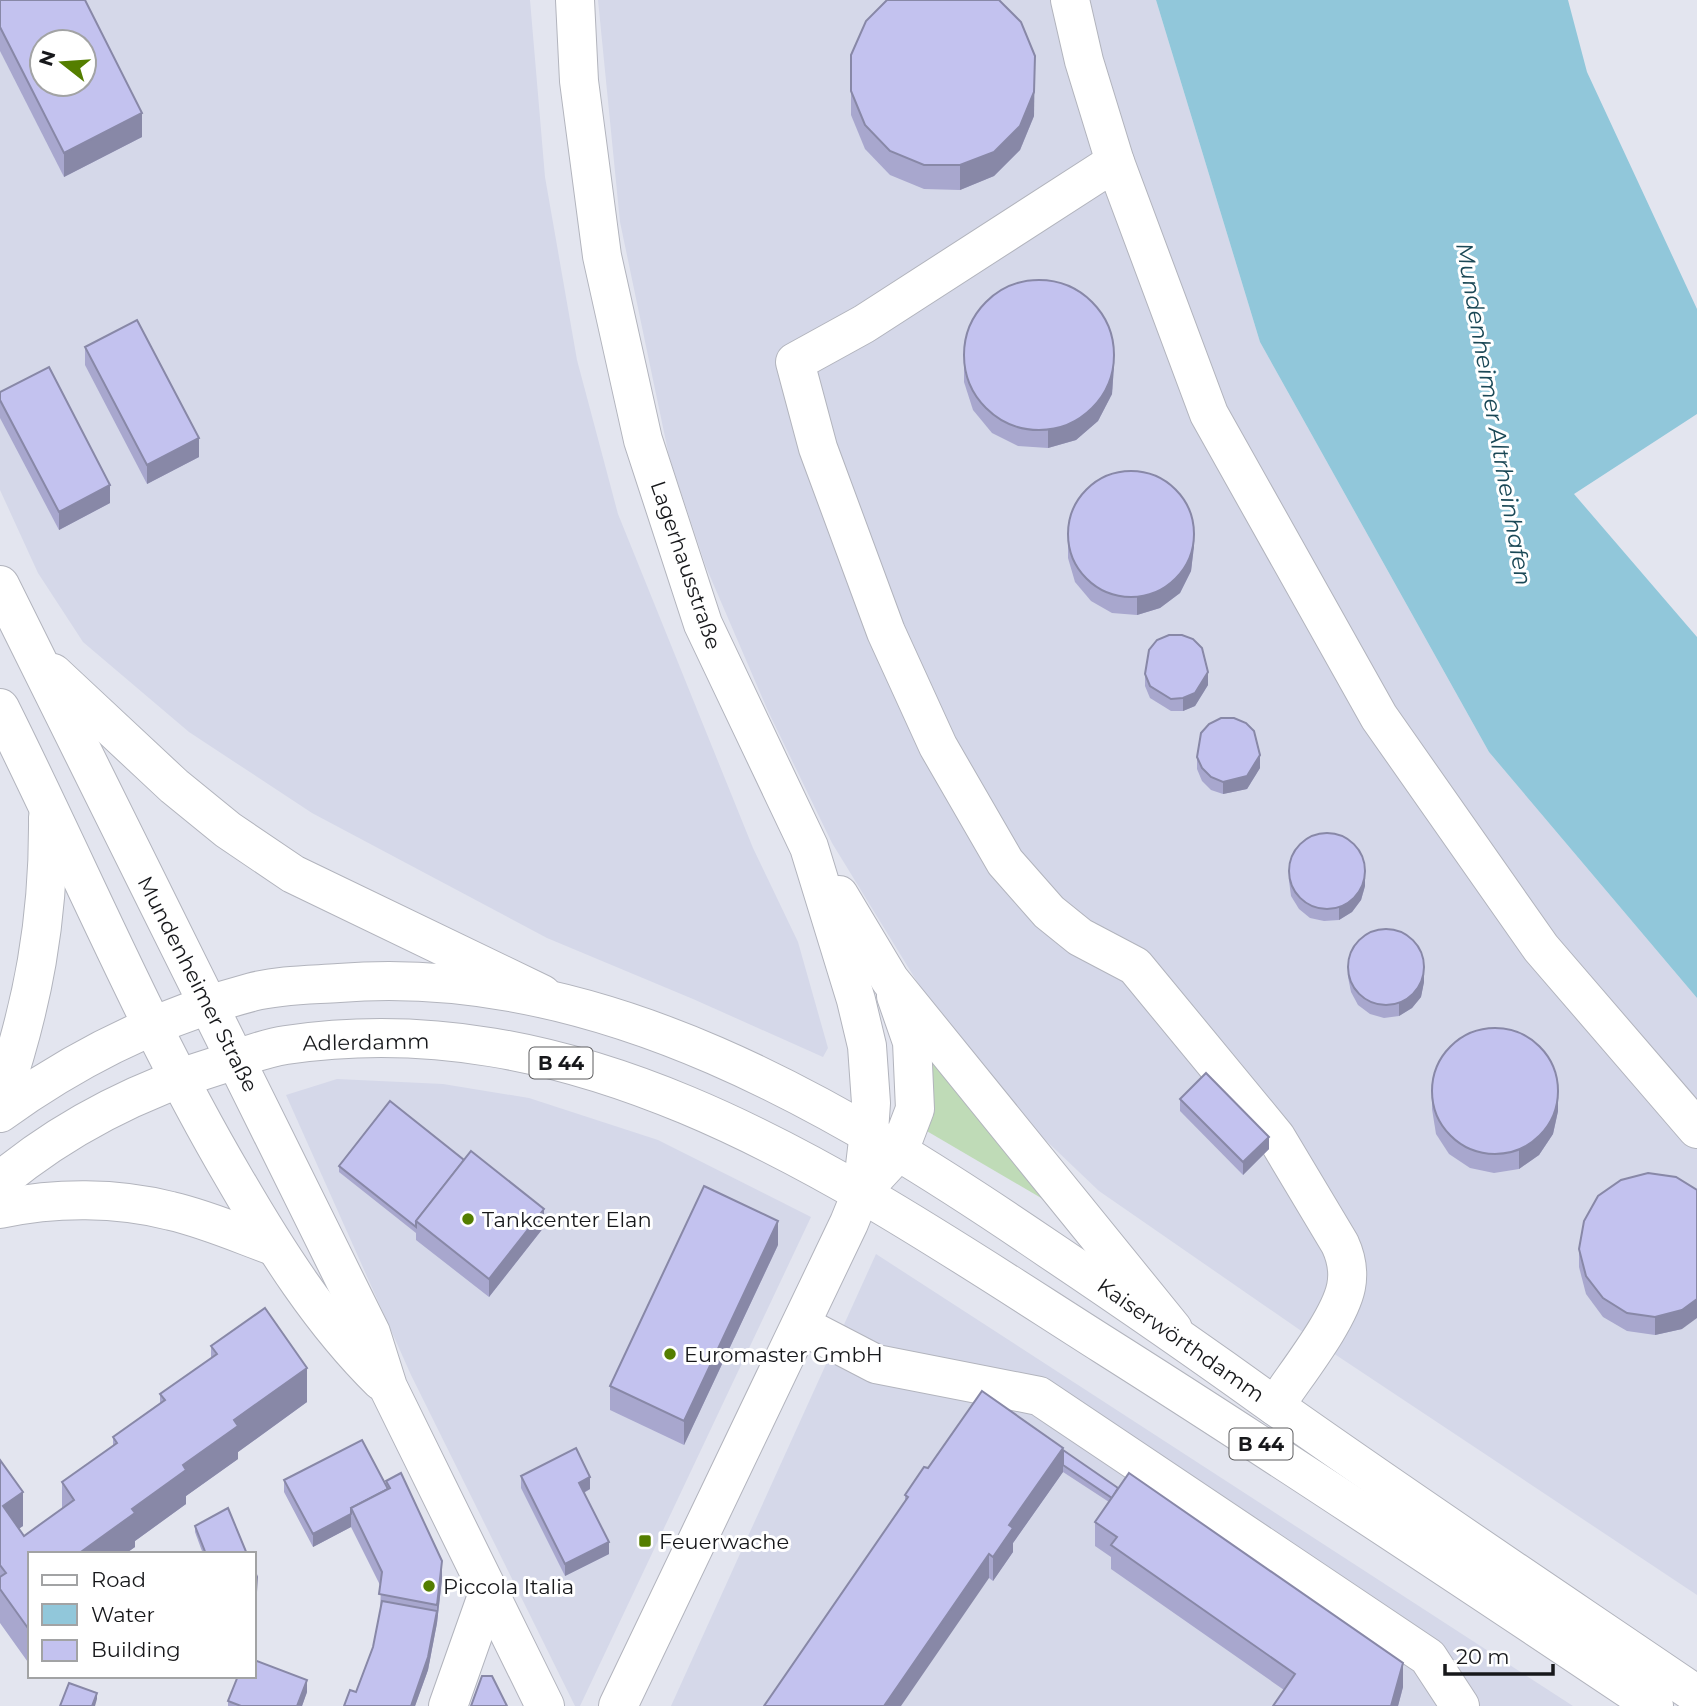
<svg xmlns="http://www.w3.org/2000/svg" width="1697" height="1706" font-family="Montserrat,sans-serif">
  <rect width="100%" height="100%" fill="#e3e5ef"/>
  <g fill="#d5d8e9" fill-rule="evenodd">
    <path d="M0 0H530L545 177 577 360 618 514 753 848 798 942 828 1048 823 1057 693 999 547 938 312 813 189 732 83 642 38 573 0 490ZM42 42H84V84H42Z"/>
    <polygon points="598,0 1156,0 1260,342 1489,752 1697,998 1697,1595 1336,1355 1099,1191 1036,1131 927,998 832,843 768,711 706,567 669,456 620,222"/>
    <polygon points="337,1079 443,1084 529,1098 658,1140 811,1217 580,1706 575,1706 411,1375 286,1095"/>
    <polygon points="876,1254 1573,1706 671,1706"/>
  </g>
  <polygon fill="#bfdbb7" points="930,1049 1048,1202 925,1130"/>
  <polygon fill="#91c7da" points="1156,0 1568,0 1587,72 1697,309 1697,414 1574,494 1697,637 1697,998 1489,752 1260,342"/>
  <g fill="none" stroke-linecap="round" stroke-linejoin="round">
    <defs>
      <g id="minor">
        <polyline points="575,0 579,81 602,256 643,440 703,624 809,847 856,1000 867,1046 871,1103 869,1132 862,1191 849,1223 618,1706"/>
        <polyline points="1070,0 1084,61 1115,162"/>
        <polyline points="0,585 371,1333 388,1387 545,1706"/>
        <polyline points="53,673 174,786 228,830 293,874 542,994"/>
        <path d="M0 708C78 864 145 1026 233 1176 275 1249 321 1322 381 1381"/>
        <polyline points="839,895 890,980 1173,1329"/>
        <path d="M0 1102C33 1005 49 920 48 817"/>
        <polyline points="875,1177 899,1151 915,1109 912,1042 896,996"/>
        <path d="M0 1209C55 1197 117 1197 171 1211 206 1219 240 1234 273 1246"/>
        <polyline points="801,1325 876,1364 1039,1396 1428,1657 1460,1706"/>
        <path d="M1275 1406C1295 1375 1339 1321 1346 1287 1349 1272 1346 1257 1340 1244L1276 1137 1135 966 1080 937 1049 912 1005 862 938 746 886 632 818 448 795 362 864 324 1115 162 1209 414 1379 717 1541 948 1697 1129"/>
        <polyline points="448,1706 489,1590"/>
      </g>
      <g id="major">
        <path d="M0 1113C76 1058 161 1016 252 992 280 985 310 985 339 983 601 962 842 1108 1050 1250 1123 1299 1194 1348 1265 1399 1407 1500 1553 1597 1697 1695"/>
        <path d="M0 1181C65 1127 143 1088 223 1064 243 1057 264 1048 286 1045 595 999 857 1188 1104 1345 1289 1462 1472 1584 1654 1706"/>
      </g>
    </defs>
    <use href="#minor" stroke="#b2b4bd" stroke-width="40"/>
    <use href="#major" stroke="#b2b4bd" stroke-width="40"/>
    <use href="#minor" stroke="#fff" stroke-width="38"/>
    <use href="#major" stroke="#fff" stroke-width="38"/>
  </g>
  <g fill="#a8a7ce">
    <polygon points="0,0 142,137 64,177 0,51"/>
    <polygon points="851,55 1034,116 1020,150 994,176 960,190 924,189 890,175 865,149 851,115"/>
    <polygon points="85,347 199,457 147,484 85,365"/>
    <polygon points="964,363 1114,365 1112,394 1098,421 1076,440 1048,448 1018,446 992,433 973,410 964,382"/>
    <polygon points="0,392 110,503 59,530 0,418"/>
    <polygon points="1068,540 1194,546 1191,571 1180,593 1160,608 1137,615 1112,613 1091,601 1075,582 1068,558"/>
    <polygon points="1145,674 1208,685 1195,706 1183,711 1171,711 1150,698 1145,686"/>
    <polygon points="1197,757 1260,768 1247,789 1223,794 1211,790 1202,781 1197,769"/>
    <polygon points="1289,868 1365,886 1361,900 1352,912 1339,920 1324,921 1310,918 1299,909 1291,896 1289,881"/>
    <polygon points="1348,965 1424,982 1421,997 1412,1008 1399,1016 1384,1018 1370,1014 1358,1005 1351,992 1348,977"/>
    <polygon points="1432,1091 1558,1111 1553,1134 1539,1155 1519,1169 1494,1173 1470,1168 1449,1154 1436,1134 1432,1109"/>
    <polygon points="1180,1099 1269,1149 1243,1175 1180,1111"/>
    <polygon points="339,1166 544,1227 489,1297 416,1240 416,1233 339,1172"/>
    <polygon points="778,1245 684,1445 610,1410 610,1386"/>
    <polygon points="1579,1249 1682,1329 1655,1335 1627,1331 1603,1317 1586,1294 1579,1267"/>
    <polygon points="211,1346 307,1402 238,1452 238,1459 186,1496 186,1504 135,1541 135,1547 125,1554 30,1554 30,1665 0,1623 0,1460 23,1526 19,1528 24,1536 62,1509 62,1482 113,1446 113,1437 160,1403 160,1394 211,1358"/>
    <polygon points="1063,1450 1403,1687 1398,1706 1273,1706 1284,1690 1111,1569 1111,1557 1095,1546 1095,1522 1109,1502 1063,1472 1013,1543 1013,1552 993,1581 989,1578 905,1502 905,1495 928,1468"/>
    <polygon points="521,1476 590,1489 584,1493 609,1554 565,1576 521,1488"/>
    <polygon points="284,1480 386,1486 386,1481 442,1579 437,1623 428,1670 415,1706 344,1706 356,1692 373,1647 380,1613 381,1587 351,1527 313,1547 284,1492"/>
    <polygon points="195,1526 247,1554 203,1554 195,1532"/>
    <polygon points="307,1692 302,1706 228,1706 228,1701"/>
  </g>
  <g fill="#8888a7">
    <polygon points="1035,56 1034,116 1020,150 994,176 960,190 960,165"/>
    <polygon points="142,113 142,137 64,177 64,153"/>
    <polygon points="1114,347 1114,365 1112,394 1098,421 1076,440 1048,448 1048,430"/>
    <polygon points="199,438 199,457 147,484 147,465"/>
    <polygon points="110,485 110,503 59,530 59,512"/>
    <polygon points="1194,528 1194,546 1191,571 1180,593 1160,608 1137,615 1137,597"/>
    <polygon points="1208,672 1208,685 1195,706 1183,711 1183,698"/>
    <polygon points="1260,755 1260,768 1247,789 1223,794 1223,782"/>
    <polygon points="1365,873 1365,886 1361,900 1352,912 1339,920 1339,907"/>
    <polygon points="1424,970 1424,982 1421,997 1412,1008 1399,1016 1399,1003"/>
    <polygon points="1558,1092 1558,1111 1553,1134 1539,1155 1519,1169 1519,1150"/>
    <polygon points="1269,1137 1269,1149 1243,1175 1243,1162"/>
    <polygon points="544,1209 544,1227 489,1297 489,1279"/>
    <polygon points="778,1221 778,1245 684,1445 684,1421"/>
    <polygon points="1697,1299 1697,1318 1682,1329 1655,1335 1655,1317"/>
    <polygon points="307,1368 307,1402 238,1452 238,1459 186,1496 186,1504 135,1541 135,1547 125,1554 78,1554 132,1509 234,1420"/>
    <polygon points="1063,1448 1063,1472 1013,1543 1013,1552 993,1581 993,1557 1009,1525"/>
    <polygon points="590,1477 590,1489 579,1495 579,1483"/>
    <polygon points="23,1492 23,1526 3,1540 3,1506"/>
    <polygon points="351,1514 351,1527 313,1547 313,1534"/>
    <polygon points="609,1542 609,1554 565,1576 565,1564"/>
    <polygon points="989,1554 989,1578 901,1706 884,1706"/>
    <polygon points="442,1561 442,1579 437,1623 437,1605"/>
    <polygon points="437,1611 437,1623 428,1670 415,1706 411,1706"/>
    <polygon points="1403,1663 1403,1687 1398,1706 1391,1706"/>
    <polygon points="307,1680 307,1692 302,1706 297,1706"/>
    <polygon points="97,1693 97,1699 95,1706 92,1706"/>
  </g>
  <g fill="#c3c2ef" stroke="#8888a7" stroke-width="2" fill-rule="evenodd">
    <path d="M0 0H85L142 113 64 153 0 27ZM42 42H84V84H42Z"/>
    <polygon points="887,0 999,0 1021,22 1035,56 1034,92 1020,126 994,152 960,165 924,165 890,151 865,125 851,91 851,55 866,21"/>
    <circle cx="1039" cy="355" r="75"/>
    <polygon points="137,320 199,438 147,465 85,347"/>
    <polygon points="49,367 110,485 59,512 0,400 0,392"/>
    <circle cx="1131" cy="534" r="63"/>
    <polygon points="1169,635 1182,635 1193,639 1202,648 1208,672 1195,693 1183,698 1171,699 1150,686 1145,674 1149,650 1157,640"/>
    <polygon points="1221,718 1234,718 1246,723 1254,731 1260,755 1247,776 1223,782 1211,777 1202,768 1197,757 1201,733 1209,724"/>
    <circle cx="1327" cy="871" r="38"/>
    <circle cx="1386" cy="967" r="38"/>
    <circle cx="1495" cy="1091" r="63"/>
    <polygon points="1206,1073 1269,1137 1243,1162 1180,1099"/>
    <polygon points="390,1101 464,1160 416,1221 416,1227 339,1166"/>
    <polygon points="471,1151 544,1209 489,1279 416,1221"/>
    <polygon points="1648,1173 1676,1177 1697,1190 1697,1299 1682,1310 1655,1317 1627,1313 1603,1298 1586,1276 1579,1249 1584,1221 1598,1196 1621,1180"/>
    <polygon points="704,1186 778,1221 684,1421 610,1386"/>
    <polygon points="265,1308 307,1368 234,1420 238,1426 183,1465 186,1470 132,1509 135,1513 78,1554 30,1554 30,1631 0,1589 0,1577 6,1573 0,1565 0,1460 23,1492 3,1506 24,1536 74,1500 62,1482 117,1443 113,1437 165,1400 160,1394 217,1354 211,1346"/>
    <polygon points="982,1391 1063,1448 1009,1525 1013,1528 993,1557 989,1554 884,1706 764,1706 908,1497 905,1495 924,1467 928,1468"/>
    <polygon points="362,1440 388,1489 351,1508 351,1514 313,1534 284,1480"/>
    <polygon points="576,1448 590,1477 579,1483 609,1542 565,1564 521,1476"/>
    <polygon points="1063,1450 1118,1488 1112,1498 1063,1465"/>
    <polygon points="401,1473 442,1561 437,1605 379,1594 382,1572 351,1508 390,1488 386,1481"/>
    <polygon points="1129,1473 1403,1663 1391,1706 1273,1706 1295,1674 1111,1545 1117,1537 1095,1522"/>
    <polygon points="228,1508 247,1554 206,1554 195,1526"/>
    <polygon points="254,1569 257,1577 254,1622"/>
    <polygon points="382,1601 437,1611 428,1657 411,1706 344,1706 350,1690 356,1692 373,1647"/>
    <polygon points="254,1660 307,1680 297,1706 241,1706 228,1701 238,1676 254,1676"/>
    <polygon points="482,1676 492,1676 507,1706 471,1706"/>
    <polygon points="69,1683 97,1693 92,1706 60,1706"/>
  </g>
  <g fill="#547e00" stroke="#fff" stroke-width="2.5">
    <circle cx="468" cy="1219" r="7"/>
    <circle cx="670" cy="1354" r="7"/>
    <rect x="638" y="1534" width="14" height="14" rx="3.5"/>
    <circle cx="429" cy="1586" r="7"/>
  </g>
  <g text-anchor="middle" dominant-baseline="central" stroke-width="6" stroke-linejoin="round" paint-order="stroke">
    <g fill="#fff" stroke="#5d5d5f" stroke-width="2">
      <rect x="529.5" y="1047.5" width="63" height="31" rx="5"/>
      <rect x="1229.5" y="1428.5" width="63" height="31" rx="5"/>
    </g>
    <g font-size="19" font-weight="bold" fill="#17181b">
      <text x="561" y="1063">B 44</text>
      <text x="1261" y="1444">B 44</text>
    </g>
    <g font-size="21" fill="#17181b" stroke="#fff">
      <text transform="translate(686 565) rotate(71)">Lagerhausstraße</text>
      <text transform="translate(198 984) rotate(63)">Mundenheimer Straße</text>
      <text transform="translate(366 1042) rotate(-1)">Adlerdamm</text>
      <text transform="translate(1181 1340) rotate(35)">Kaiserwörthdamm</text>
    </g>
    <g font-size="21" fill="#17181b" stroke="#fff" text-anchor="start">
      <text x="482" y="1219">Tankcenter Elan</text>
      <text x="684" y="1354">Euromaster GmbH</text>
      <text x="659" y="1541">Feuerwache</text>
      <text x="443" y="1586">Piccola Italia</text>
    </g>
    <g font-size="23" font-style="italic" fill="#1a4856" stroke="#fff">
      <text transform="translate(1494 414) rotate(80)">Mundenheimer Altrheinhafen</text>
    </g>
  </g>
  <rect x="28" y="1552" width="228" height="126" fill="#ffffff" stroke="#a2a3a4" stroke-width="2"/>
  <rect x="42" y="1575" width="35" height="10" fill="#ffffff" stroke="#a2a3a4" stroke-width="2"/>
  <text x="91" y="1587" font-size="21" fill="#17181b">Road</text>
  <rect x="42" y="1604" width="35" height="21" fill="#91c7da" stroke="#a2a3a4" stroke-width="2"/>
  <text x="91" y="1622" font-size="21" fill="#17181b">Water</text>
  <rect x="42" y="1640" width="35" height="21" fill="#c3c2ef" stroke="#a2a3a4" stroke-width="2"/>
  <text x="91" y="1657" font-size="21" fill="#17181b">Building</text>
  <g transform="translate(63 63) rotate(287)"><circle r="33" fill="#ffffff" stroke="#a2a3a4" stroke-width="2"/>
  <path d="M0-5L12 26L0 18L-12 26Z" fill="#547e00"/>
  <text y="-10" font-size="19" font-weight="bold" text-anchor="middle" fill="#17181b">N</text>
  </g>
  <path d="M1445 1664v10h108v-10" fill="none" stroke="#17181b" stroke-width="3.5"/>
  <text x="1456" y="1664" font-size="21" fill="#17181b" stroke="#ffffff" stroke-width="5" paint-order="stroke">20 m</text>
</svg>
